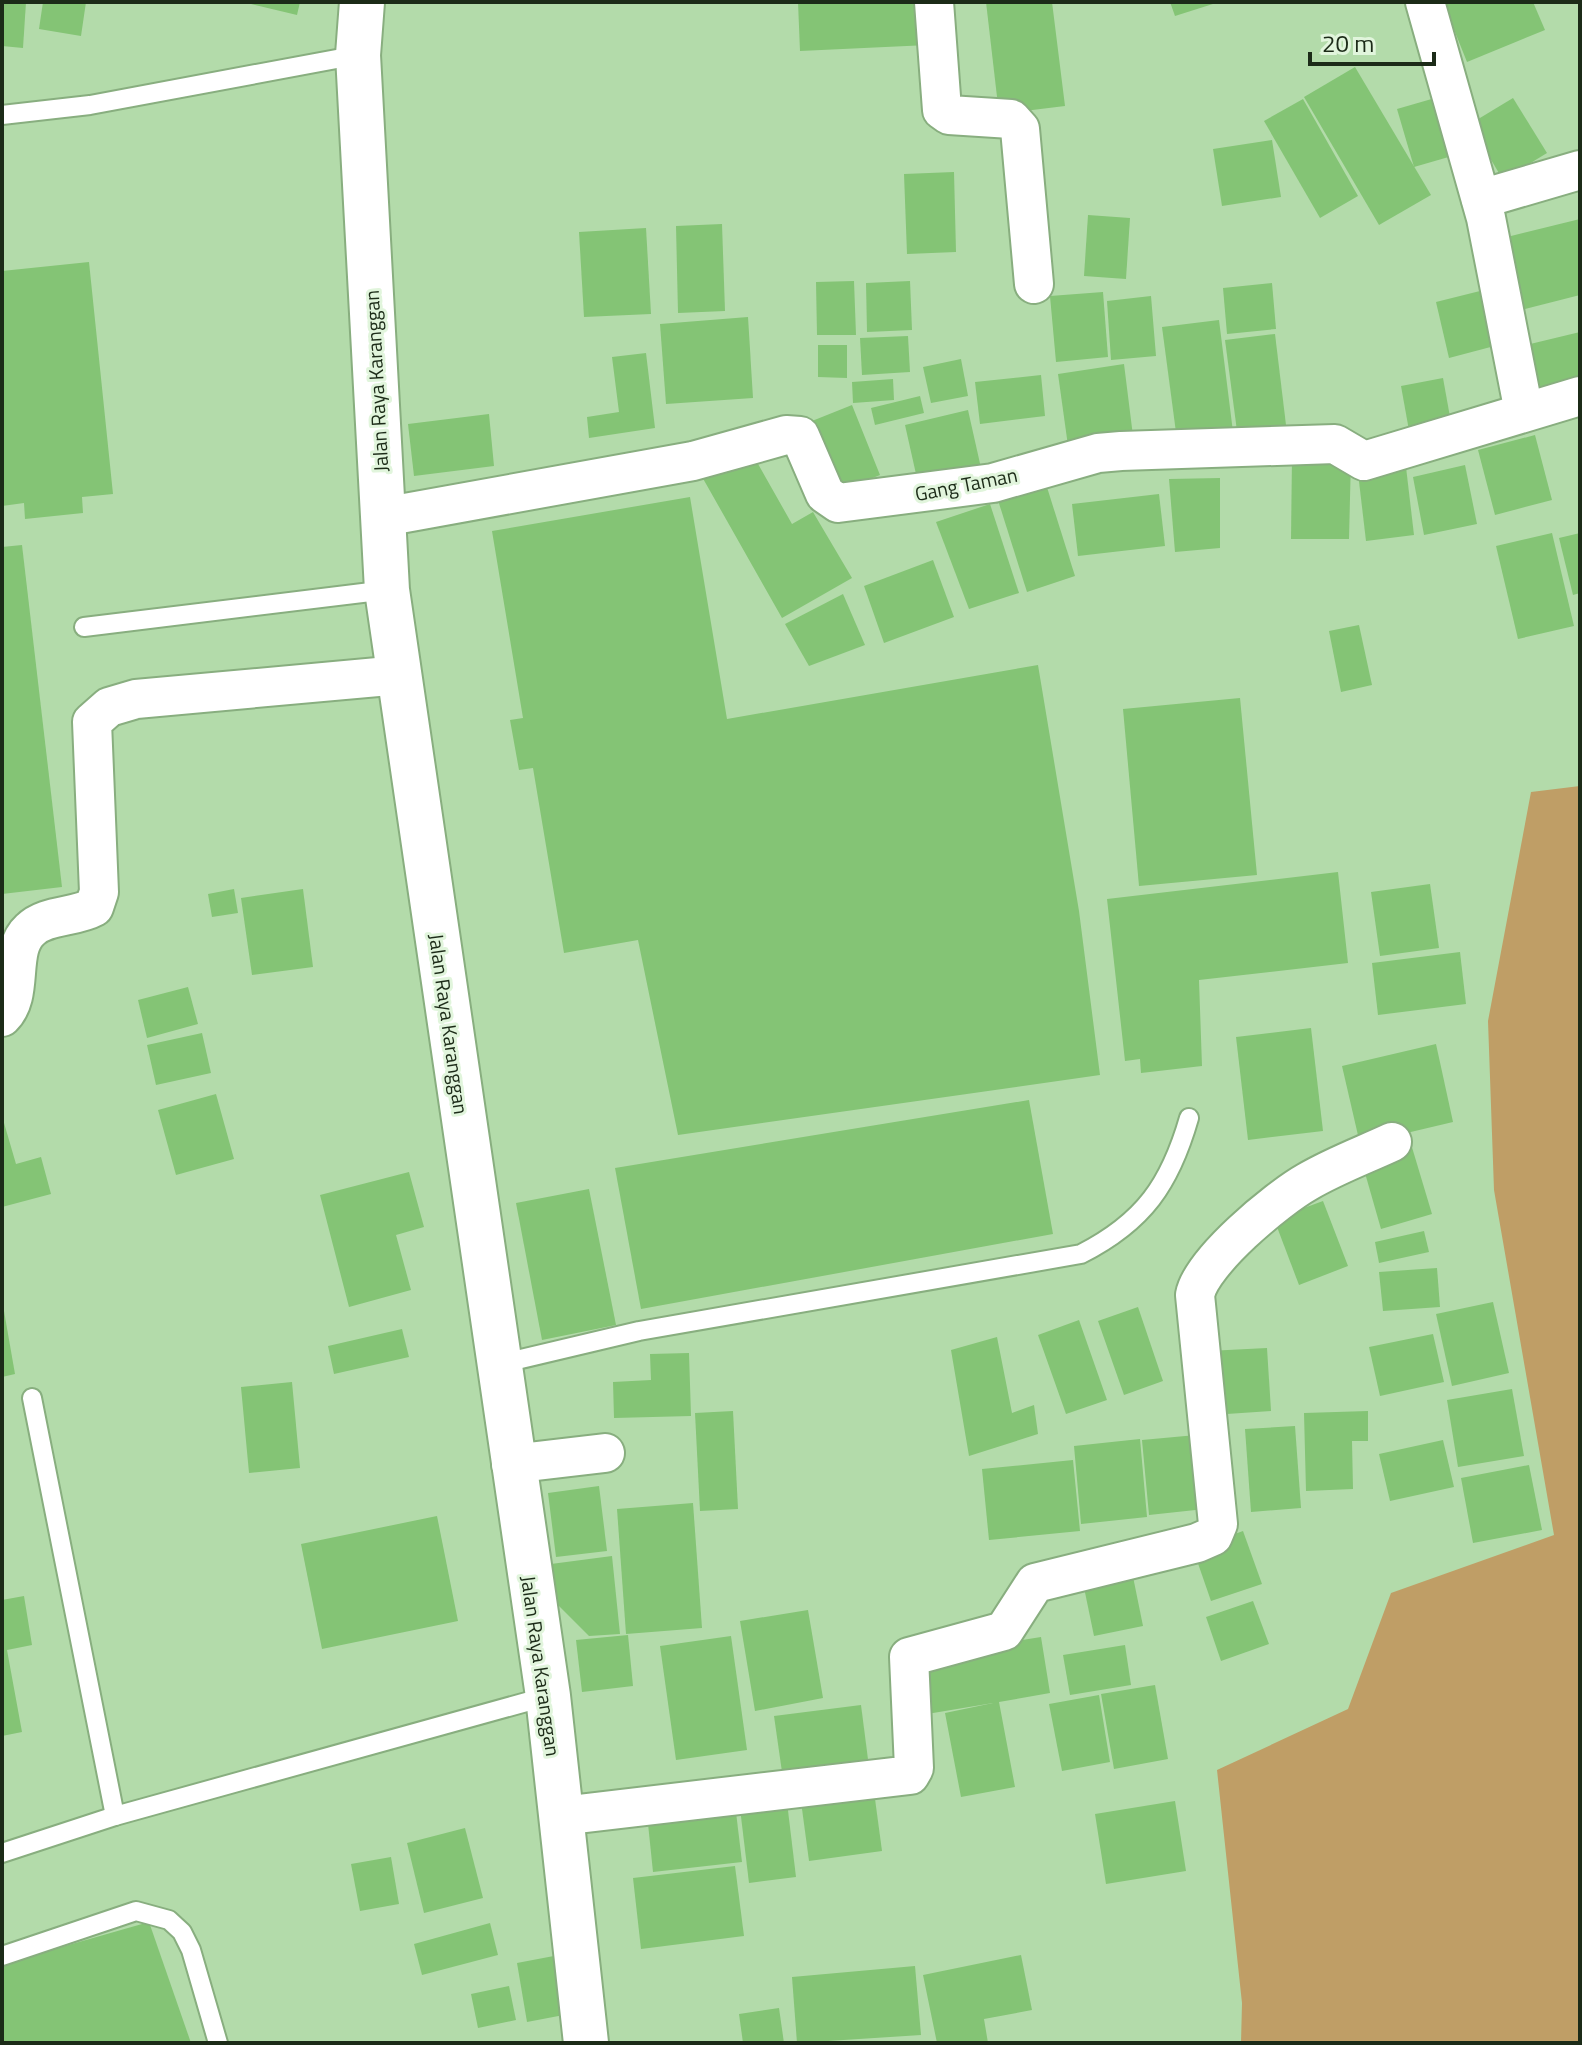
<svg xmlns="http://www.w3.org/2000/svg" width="1582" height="2045" font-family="'Titillium Web',sans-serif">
  <rect width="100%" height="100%" fill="#b3dbaa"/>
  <polygon fill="#bf9e66" points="1580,786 1580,2043 1241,2043 1242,2003 1217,1770 1348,1709 1391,1593 1554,1535 1494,1190 1488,1021 1531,792"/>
  <g fill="#84c475">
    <polygon points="2,2 26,2 23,48 2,46"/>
    <polygon points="43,2 86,2 81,36 39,29"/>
    <polygon points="243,2 300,2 297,15"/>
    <polygon points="798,2 926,2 928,45 800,51"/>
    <polygon points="986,2 1052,2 1065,106 999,114"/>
    <polygon points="1170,2 1216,2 1216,3 1175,16"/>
    <polygon points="1443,2 1533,2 1545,30 1467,62"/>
    <polygon points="1355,67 1431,195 1379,225 1304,97"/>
    <polygon points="1442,96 1459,154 1414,167 1397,109"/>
    <polygon points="1513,98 1547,153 1503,180 1470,124"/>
    <polygon points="1303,99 1358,196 1320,218 1264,121"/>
    <polygon points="1272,140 1281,197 1222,206 1213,149"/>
    <polygon points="954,172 956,252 907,254 904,174"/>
    <polygon points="1088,215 1130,218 1126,279 1084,276"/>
    <polygon points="1580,219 1580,295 1521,310 1503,238"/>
    <polygon points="722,224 725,311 678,313 676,226"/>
    <polygon points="646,228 651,314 584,317 579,232"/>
    <polygon points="89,262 113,494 82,497 83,513 25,519 24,503 2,506 2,271"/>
    <polygon points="854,281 856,335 817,335 816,282"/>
    <polygon points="910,281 912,330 867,332 866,283"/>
    <polygon points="1272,283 1276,329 1227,334 1223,288"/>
    <polygon points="1488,289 1502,344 1449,358 1436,302"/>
    <polygon points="1103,292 1108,357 1056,362 1050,296"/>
    <polygon points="1151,296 1156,356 1111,360 1107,301"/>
    <polygon points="748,317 753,398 666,404 660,324"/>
    <polygon points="1219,320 1233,432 1177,440 1162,327"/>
    <polygon points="1580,332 1580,386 1529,398 1518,347"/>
    <polygon points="1275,334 1286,425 1237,431 1225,340"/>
    <polygon points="908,336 910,372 862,375 860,338"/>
    <polygon points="818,345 847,345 847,378 818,377"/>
    <polygon points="646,353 655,428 589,438 587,417 619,412 612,357"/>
    <polygon points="961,359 968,396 931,403 923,367"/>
    <polygon points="1124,364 1134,444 1069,453 1058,374"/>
    <polygon points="1041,375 1045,416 980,424 975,382"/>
    <polygon points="1443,378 1452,428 1410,436 1401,386"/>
    <polygon points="893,379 894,400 853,403 852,382"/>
    <polygon points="920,396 924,413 875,425 871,408"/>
    <polygon points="852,405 880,475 836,493 807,423"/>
    <polygon points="968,410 981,468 918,483 905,425"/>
    <polygon points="489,414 494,466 414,476 408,424"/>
    <polygon points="1535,435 1552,500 1495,515 1478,450"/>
    <polygon points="749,448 792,524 813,512 852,578 782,618 701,475"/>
    <polygon points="1292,457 1351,458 1349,539 1291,539"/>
    <polygon points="1465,465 1477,524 1424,535 1413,477"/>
    <polygon points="1406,467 1414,535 1366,541 1358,473"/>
    <polygon points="1220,478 1220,548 1175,552 1169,479"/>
    <polygon points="1045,481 1075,576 1027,592 997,497"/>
    <polygon points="1159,494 1165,546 1078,556 1072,504"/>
    <polygon points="690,497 727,719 1038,665 1079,911 1100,1075 678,1135 638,940 564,953 533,768 519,770 510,720 523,718 492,531"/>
    <polygon points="990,504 1019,593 969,609 936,522"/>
    <polygon points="1552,533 1574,626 1518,639 1496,546"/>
    <polygon points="1580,533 1580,593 1573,595 1559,538"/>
    <polygon points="22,545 62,887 2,894 2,547"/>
    <polygon points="933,560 954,617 884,643 864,586"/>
    <polygon points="843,594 865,645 809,666 785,624"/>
    <polygon points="1359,625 1372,685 1341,692 1329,631"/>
    <polygon points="1240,698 1257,875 1139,886 1123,709"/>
    <polygon points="1338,872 1348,963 1199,980 1202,1066 1141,1073 1140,1059 1125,1061 1107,899"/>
    <polygon points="1430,884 1439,948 1380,956 1371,892"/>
    <polygon points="234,889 238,913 212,917 208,894"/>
    <polygon points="303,889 313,967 252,975 241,898"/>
    <polygon points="1460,952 1466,1004 1378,1015 1372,963"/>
    <polygon points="188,987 198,1024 147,1038 138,1000"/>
    <polygon points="1311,1028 1323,1131 1248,1140 1236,1037"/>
    <polygon points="202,1033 211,1073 156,1085 147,1045"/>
    <polygon points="1436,1044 1453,1122 1360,1144 1342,1066"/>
    <polygon points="216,1094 234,1159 176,1175 158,1110"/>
    <polygon points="1029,1100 1053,1234 641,1309 615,1168"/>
    <polygon points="2,1116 16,1164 41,1157 51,1194 2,1207"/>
    <polygon points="1411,1144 1432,1214 1381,1229 1361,1159"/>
    <polygon points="409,1172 424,1227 396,1235 411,1290 349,1307 320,1195"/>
    <polygon points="589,1189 616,1325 542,1340 516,1203"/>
    <polygon points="1323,1201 1348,1266 1299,1285 1274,1219"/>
    <polygon points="1424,1231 1429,1252 1379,1263 1375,1242"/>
    <polygon points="1437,1268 1440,1307 1383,1311 1379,1272"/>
    <polygon points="1493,1302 1509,1373 1452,1386 1436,1314"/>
    <polygon points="1138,1307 1163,1381 1124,1395 1098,1321"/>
    <polygon points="4,1311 15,1374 2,1377 2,1312"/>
    <polygon points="1079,1320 1107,1400 1066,1414 1038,1335"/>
    <polygon points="402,1329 409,1357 334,1374 328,1346"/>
    <polygon points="1433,1334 1444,1382 1380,1396 1369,1347"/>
    <polygon points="997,1337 1012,1413 1034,1405 1038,1434 969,1456 951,1350"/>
    <polygon points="1267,1348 1271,1411 1212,1415 1208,1351"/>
    <polygon points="689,1353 691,1416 614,1418 613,1382 651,1380 650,1354"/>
    <polygon points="292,1382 300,1468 249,1473 241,1387"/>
    <polygon points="1512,1389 1524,1456 1458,1467 1447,1400"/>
    <polygon points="733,1411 738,1509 700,1511 695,1413"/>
    <polygon points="1368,1411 1368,1441 1352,1441 1353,1489 1306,1491 1304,1413"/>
    <polygon points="1295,1426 1301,1508 1251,1512 1245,1429"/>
    <polygon points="1207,1434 1214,1508 1149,1515 1142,1440"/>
    <polygon points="1140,1439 1147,1517 1081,1524 1074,1446"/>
    <polygon points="1443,1440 1454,1487 1390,1501 1379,1454"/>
    <polygon points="1073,1460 1080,1531 989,1540 982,1469"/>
    <polygon points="1529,1465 1542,1530 1473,1543 1461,1478"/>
    <polygon points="599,1486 607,1551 556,1557 548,1493"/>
    <polygon points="693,1503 702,1628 626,1634 617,1509"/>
    <polygon points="437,1516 458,1621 322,1649 301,1544"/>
    <polygon points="1243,1531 1262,1584 1211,1601 1193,1549"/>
    <polygon points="612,1556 620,1634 589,1636 556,1603 551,1564"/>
    <polygon points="1130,1562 1143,1626 1094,1636 1081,1573"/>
    <polygon points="24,1596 32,1645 7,1650 22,1732 2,1736 2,1600"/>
    <polygon points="1253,1601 1269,1644 1221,1661 1206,1617"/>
    <polygon points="808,1610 823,1698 755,1711 740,1621"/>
    <polygon points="628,1635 633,1686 582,1692 576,1640"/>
    <polygon points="731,1636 747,1750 676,1760 660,1646"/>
    <polygon points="1041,1637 1050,1693 999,1702 1015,1787 961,1797 945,1713 993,1703 921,1715 912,1658"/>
    <polygon points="1125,1645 1131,1685 1070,1695 1063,1655"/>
    <polygon points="1155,1685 1168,1759 1114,1769 1101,1694"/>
    <polygon points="1099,1695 1110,1762 1062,1771 1049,1704"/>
    <polygon points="861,1705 869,1767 783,1779 774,1716"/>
    <polygon points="873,1784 882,1851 809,1861 800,1794"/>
    <polygon points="786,1794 796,1877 749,1883 739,1800"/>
    <polygon points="1175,1801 1186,1871 1106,1884 1095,1814"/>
    <polygon points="735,1804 742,1862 653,1872 647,1814"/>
    <polygon points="465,1828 483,1898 424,1913 407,1843"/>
    <polygon points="391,1857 399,1904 360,1911 351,1864"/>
    <polygon points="735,1866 744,1936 641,1949 633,1878"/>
    <polygon points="149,1922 191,2043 2,2043 2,1964"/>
    <polygon points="490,1923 498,1955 422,1975 414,1944"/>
    <polygon points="559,1955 569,2014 527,2022 517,1963"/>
    <polygon points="1021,1955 1032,2010 984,2019 988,2043 937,2043 923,1975"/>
    <polygon points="915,1966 921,2035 797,2043 792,1977"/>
    <polygon points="509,1986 516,2020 478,2028 471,1994"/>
    <polygon points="779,2008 784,2043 743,2043 739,2014"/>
  </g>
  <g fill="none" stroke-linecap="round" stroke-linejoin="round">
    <defs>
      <g id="lane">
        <polyline points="2,115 90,105 358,55"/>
        <polyline points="84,627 387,590"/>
        <path d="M500 1364 639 1331 1081 1254C1144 1222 1170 1184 1189 1118"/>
        <polyline points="32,1398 115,1816"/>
        <polyline points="2,1853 115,1816 548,1696"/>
        <polyline points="2,1956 136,1911 169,1920 182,1932 191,1950 218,2043"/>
      </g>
      <g id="street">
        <polyline points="934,2 942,110 949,115 1011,119 1020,129 1034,284"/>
        <polyline points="1425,2 1486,218 1524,412"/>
        <polyline points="1481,199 1580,170"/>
        <polyline points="383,517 693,461 786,435 800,436 825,494 838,503 993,483 1098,453 1121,451 1335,444 1364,461 1580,396"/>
        <path d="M2 1017C25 995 7 951 30 930 46 914 74 918 94 907L99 892 92 722 109 707 136 699 400 675"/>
        <polyline points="511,1464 605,1453"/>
        <path d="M561 1816 910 1775 914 1768 909 1657 1004 1631 1035 1583 1197 1543 1213 1536 1218 1524 1195 1295C1201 1262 1277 1199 1307 1182 1334 1166 1364 1155 1392 1142"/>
      </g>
      <polyline id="secondary" points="362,2 358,55 387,590 548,1696 586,2043"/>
    </defs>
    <use href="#lane" stroke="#88ae7f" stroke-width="22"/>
    <use href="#street" stroke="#88ae7f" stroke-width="42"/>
    <use href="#secondary" stroke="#88ae7f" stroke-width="48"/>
    <use href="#lane" stroke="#fff" stroke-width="18"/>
    <use href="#street" stroke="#fff" stroke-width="38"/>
    <use href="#secondary" stroke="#fff" stroke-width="44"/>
  </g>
  <g text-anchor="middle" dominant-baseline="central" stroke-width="6" stroke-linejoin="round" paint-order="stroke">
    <g font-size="20" fill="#1c2b18" stroke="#e1f5dc">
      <text transform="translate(376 381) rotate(-93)">Jalan Raya Karanggan</text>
      <text transform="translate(966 484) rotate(-11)">Gang Taman</text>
      <text transform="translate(449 1024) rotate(82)">Jalan Raya Karanggan</text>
      <text transform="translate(541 1666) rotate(82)">Jalan Raya Karanggan</text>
    </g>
  </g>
  <rect width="1582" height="2045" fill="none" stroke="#1c2b18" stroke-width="8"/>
  <path d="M1310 52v12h124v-12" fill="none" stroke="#1c2b18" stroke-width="4"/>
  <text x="1322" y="52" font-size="24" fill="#1c2b18" stroke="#e1f5dc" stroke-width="6" paint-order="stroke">20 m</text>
</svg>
